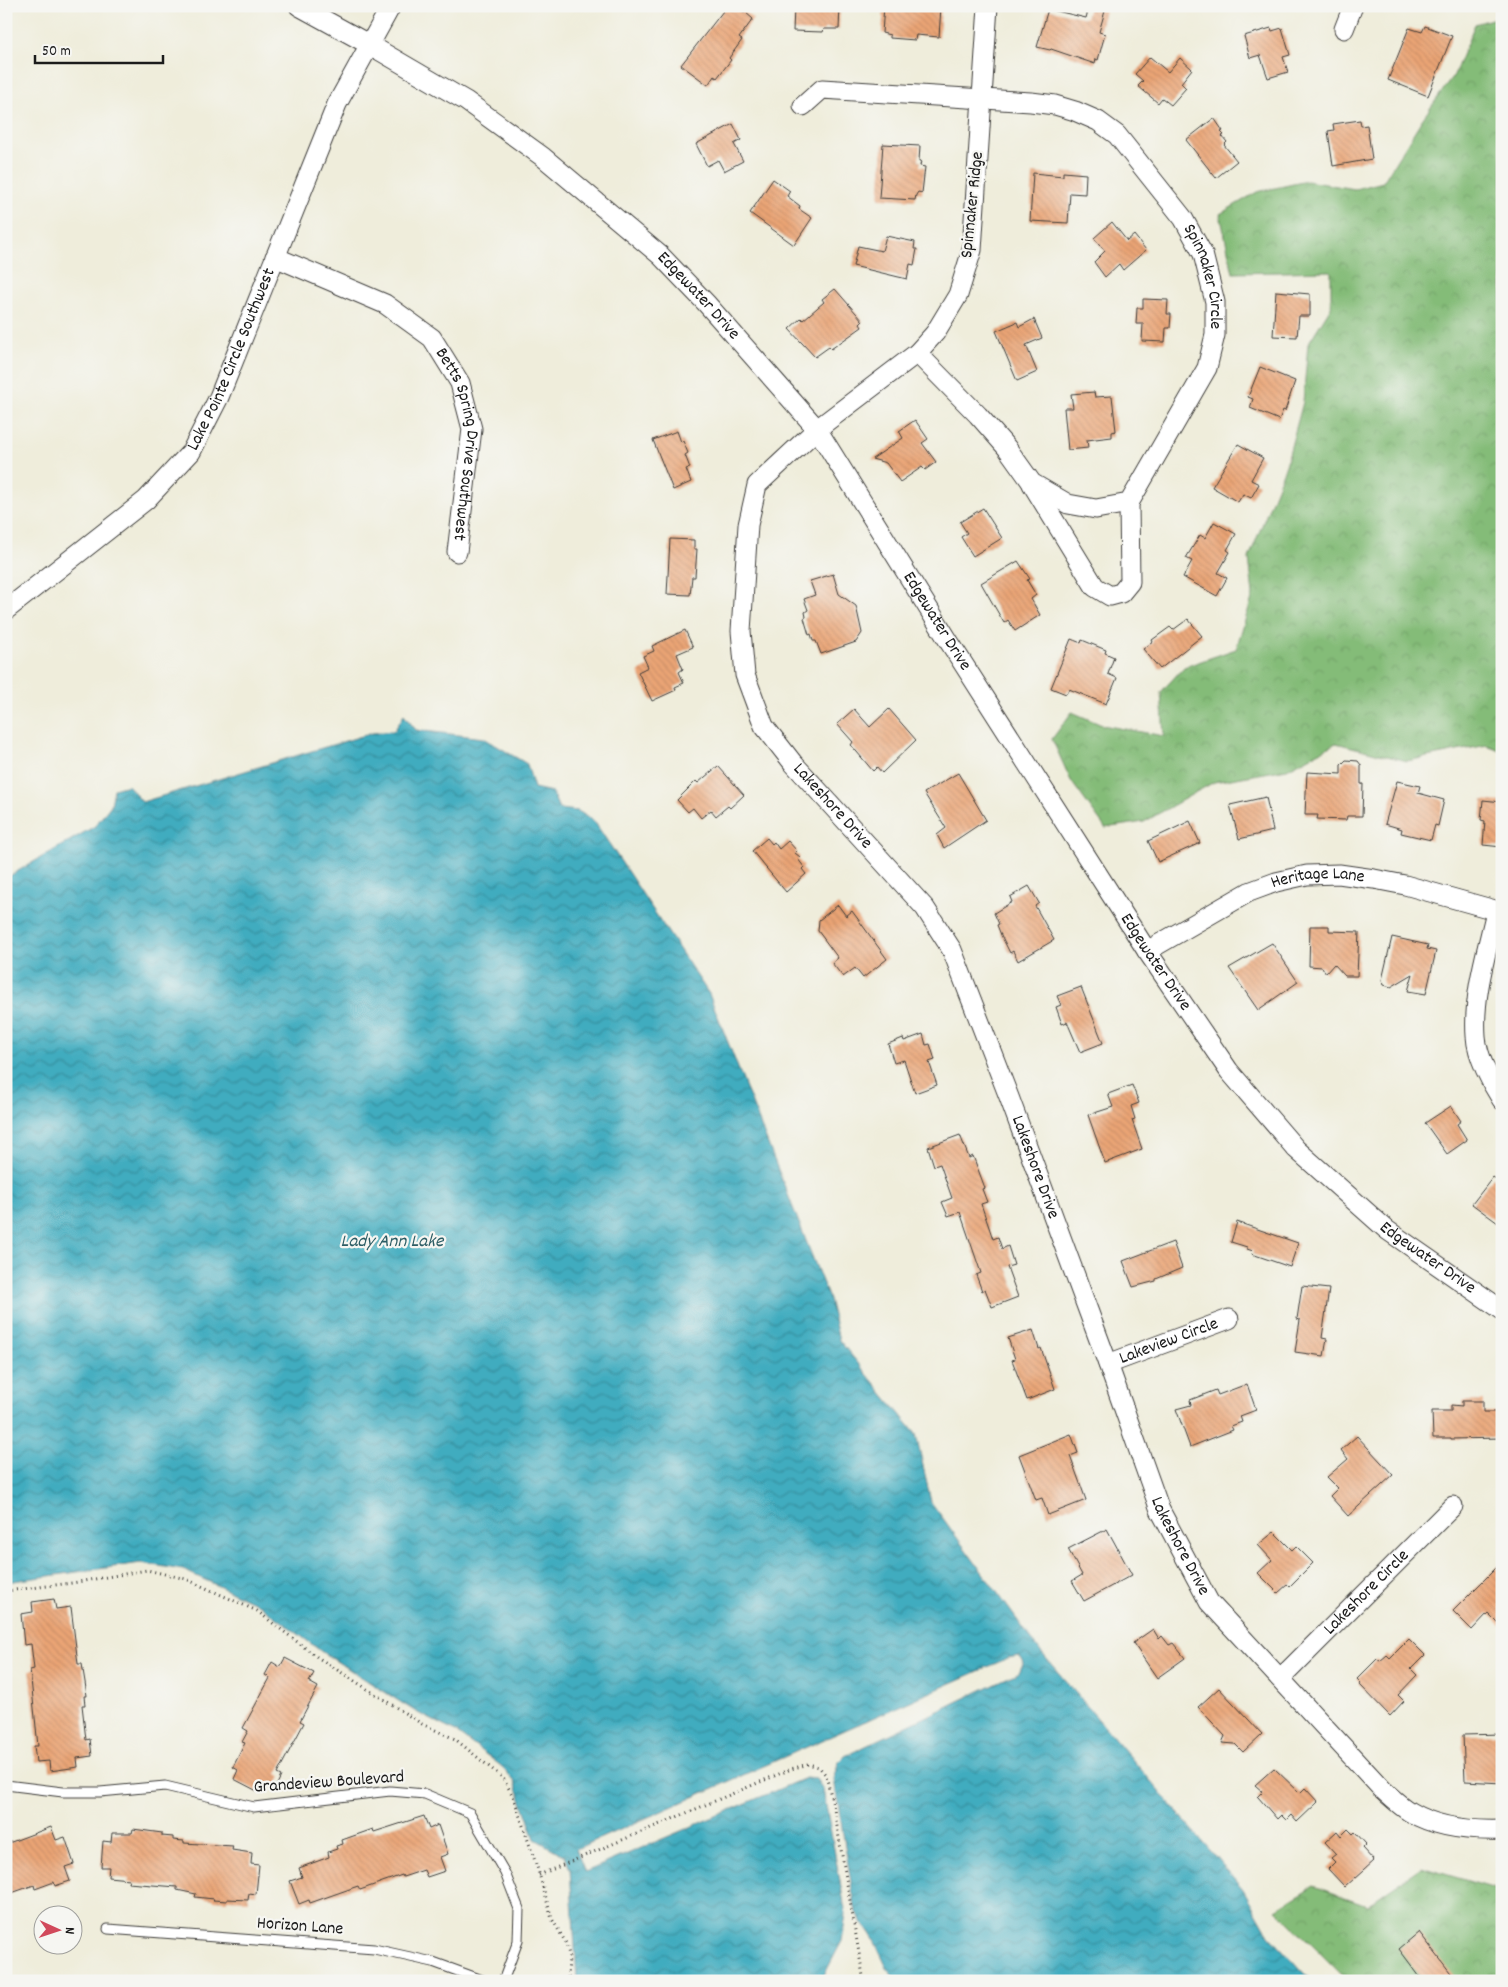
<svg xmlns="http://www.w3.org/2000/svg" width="1508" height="1987" font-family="Dekko,sans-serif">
  <defs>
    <pattern id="forest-crowns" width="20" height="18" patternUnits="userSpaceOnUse" patternTransform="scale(1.25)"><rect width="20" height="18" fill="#84bc78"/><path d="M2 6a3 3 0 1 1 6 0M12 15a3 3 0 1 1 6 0" fill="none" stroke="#71a167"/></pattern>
    <pattern id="water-waves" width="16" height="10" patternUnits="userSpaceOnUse" patternTransform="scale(1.25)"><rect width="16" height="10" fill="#40acbf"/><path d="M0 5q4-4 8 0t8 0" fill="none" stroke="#358b9a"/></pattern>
    <pattern id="building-back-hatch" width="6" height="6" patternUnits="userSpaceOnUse" patternTransform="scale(1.25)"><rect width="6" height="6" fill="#eaa475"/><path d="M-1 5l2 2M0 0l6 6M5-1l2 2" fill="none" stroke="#c88d65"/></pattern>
  </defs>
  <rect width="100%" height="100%" fill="#f6f6f2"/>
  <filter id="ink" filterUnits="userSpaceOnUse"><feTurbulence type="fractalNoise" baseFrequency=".02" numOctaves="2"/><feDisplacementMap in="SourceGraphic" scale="10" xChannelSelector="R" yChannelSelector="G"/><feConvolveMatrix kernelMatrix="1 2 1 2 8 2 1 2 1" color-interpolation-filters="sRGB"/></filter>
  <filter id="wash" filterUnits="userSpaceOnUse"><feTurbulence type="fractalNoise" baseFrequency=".0096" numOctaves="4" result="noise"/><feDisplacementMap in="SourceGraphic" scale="20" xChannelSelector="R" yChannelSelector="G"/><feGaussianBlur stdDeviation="1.12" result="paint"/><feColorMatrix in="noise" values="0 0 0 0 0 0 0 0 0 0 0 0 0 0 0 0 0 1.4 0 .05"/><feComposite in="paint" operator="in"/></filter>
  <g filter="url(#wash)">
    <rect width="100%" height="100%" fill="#efeddb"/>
    <g fill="url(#forest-crowns)" stroke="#506c4a">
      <polygon points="1502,16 1502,751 1487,745 1407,761 1336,743 1287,769 1214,782 1144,822 1105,828 1071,781 1052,739 1072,712 1102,725 1164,736 1161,692 1184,667 1236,649 1253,595 1249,558 1286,465 1303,402 1308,344 1331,307 1331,271 1233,273 1220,214 1257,192 1307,181 1355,189 1383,182 1421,121 1454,75 1475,24"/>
      <polygon points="1421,1867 1502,1891 1502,1981 1348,1981 1276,1909 1314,1886 1367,1905"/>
    </g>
    <polygon fill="url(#water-waves)" stroke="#2e646e" points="404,715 416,730 484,738 527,764 534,788 552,792 559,809 578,811 594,821 709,994 829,1299 839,1340 916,1434 931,1502 1040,1651 1243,1889 1269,1935 1311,1981 898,1981 887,1968 873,1938 856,1913 834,1779 838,1763 845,1756 1019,1672 1024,1662 1019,1656 1008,1658 576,1849 585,1872 805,1778 816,1779 823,1789 846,1914 842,1941 821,1981 577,1981 570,1869 565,1856 535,1839 515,1782 500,1765 456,1732 416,1712 322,1652 260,1605 183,1570 141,1563 6,1582 6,878 95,826 111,805 114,789 128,785 142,802 372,733 394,731"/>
    <g id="blocks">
      <g fill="url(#building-back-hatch)">
        <polygon points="727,6 738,6 753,19 739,38 742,40 729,58 731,60 717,78 714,76 708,85 681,65"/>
        <polygon points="809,6 840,6 839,29 824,29 823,32 793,31 794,8 808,9"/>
        <polygon points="884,6 941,6 939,37 916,35 915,40 890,38 890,35 882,33"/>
        <polygon points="1089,7 1105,11 1099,32 1105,34 1098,60 1096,59 1095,64 1051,49 1050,50 1037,47 1048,9 1086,18"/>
        <polygon points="1425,26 1452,36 1428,96 1388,80 1409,28 1422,32"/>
        <polygon points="1271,28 1272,31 1282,28 1290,55 1283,57 1288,72 1268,78 1260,55 1250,58 1244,36"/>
        <polygon points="1150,57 1168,72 1180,58 1192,69 1181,83 1186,88 1171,105 1162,98 1158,103 1138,86 1143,81 1135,74"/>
        <polygon points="1214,118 1223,131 1221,132 1224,135 1222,136 1227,142 1224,145 1237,161 1216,178 1186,140"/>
        <polygon points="1360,120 1361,126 1367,125 1372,159 1333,166 1328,131 1334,130 1333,124"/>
        <polygon points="733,124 741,140 734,144 743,161 724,171 718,160 707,166 696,144"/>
        <polygon points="883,144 920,146 919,161 921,161 920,166 925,167 922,193 918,192 916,195 915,200 879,198"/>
        <polygon points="1063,172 1086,174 1085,194 1070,193 1068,223 1030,221 1033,173 1063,176"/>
        <polygon points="773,179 790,191 787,196 800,206 799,209 812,218 794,245 750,213"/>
        <polygon points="1112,222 1127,241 1134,235 1146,250 1123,270 1119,264 1105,277 1094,262 1105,251 1094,238"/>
        <polygon points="886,236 915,242 914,249 917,249 914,265 910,264 907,279 853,266 858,246 882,251"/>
        <polygon points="835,289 863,321 860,324 862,327 831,349 829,347 815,357 789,329 801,318 803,320 824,302 822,299"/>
        <polygon points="1276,291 1310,294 1310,316 1299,316 1297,337 1273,336"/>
        <polygon points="1143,299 1168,300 1167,314 1171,314 1170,328 1166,328 1165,342 1142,341 1143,324 1136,324 1137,308 1143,308"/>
        <polygon points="1034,319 1042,338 1026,345 1037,372 1017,381 996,331 1017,322 1019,327"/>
        <polygon points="1260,367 1295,381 1285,411 1283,410 1279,420 1250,408 1253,399 1248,397"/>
        <polygon points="1094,392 1095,397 1112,396 1116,431 1112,432 1112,437 1087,440 1088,448 1068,450 1064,408 1073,408 1071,394"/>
        <polygon points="915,420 928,439 922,443 936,462 925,470 922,467 900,482 886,463 872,459 903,438 899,431"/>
        <polygon points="677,431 681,442 683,441 688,453 685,455 690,468 686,469 691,482 673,490 653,440"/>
        <polygon points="1238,444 1263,458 1251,480 1259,484 1251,498 1243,494 1238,502 1212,487"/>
        <polygon points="983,508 1002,538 973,556 961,537 967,533 960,522"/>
        <polygon points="1214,522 1236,534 1227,550 1230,552 1218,573 1227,578 1217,596 1183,577 1192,561 1186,558 1200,535 1205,538"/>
        <polygon points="670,539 694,540 694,549 697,549 695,577 692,577 690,595 667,594"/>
        <polygon points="1018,561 1030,579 1027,580 1036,595 1031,599 1040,615 1015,631 1008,620 1004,623 981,583"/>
        <polygon points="833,574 839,594 856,606 862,633 856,642 821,654 816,641 813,641 811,634 809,635 804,618 806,617 805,612 808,610 804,599 815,595 810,581"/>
        <polygon points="1188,619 1202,636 1160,669 1143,649 1153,642 1152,640 1170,627 1173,630"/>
        <polygon points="685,630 693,647 677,654 683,669 679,672 684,683 675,687 676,690 652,701 638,672 648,667 643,656 654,651 652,646"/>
        <polygon points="1071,639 1081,643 1082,640 1106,650 1105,653 1114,657 1108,674 1117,678 1106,704 1069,689 1066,694 1051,688"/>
        <polygon points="854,709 870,727 889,709 916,740 882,773 877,767 873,771 851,745 853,742 837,724"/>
        <polygon points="1346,760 1358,761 1361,765 1361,784 1363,784 1362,816 1347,816 1346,820 1317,819 1318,815 1305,815 1307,772 1341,774 1341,765"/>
        <polygon points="718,766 744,795 730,808 728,806 716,816 711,810 701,818 693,808 688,812 677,800 696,781 698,783"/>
        <polygon points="958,773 986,820 944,848 937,835 946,828 924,793"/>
        <polygon points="1397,781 1420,786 1418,793 1444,800 1438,826 1435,825 1431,840 1401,833 1402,829 1385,824"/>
        <polygon points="1266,797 1273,831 1239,839 1230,805"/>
        <polygon points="1483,800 1502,802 1502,847 1483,845 1485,821 1481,820"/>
        <polygon points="1190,821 1200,843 1158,862 1148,841"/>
        <polygon points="767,838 772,844 774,842 779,849 788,841 797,851 795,853 800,857 798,859 804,867 802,869 806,874 786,892 752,851"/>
        <polygon points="1029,886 1039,903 1035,906 1054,940 1018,961 1013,951 1010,953 1001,935 997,925 999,924 994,913 1012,902 1010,897"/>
        <polygon points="838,905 846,916 852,911 887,959 863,978 855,968 843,977 832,963 838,958 818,931 819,920"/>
        <polygon points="1310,926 1329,926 1329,931 1359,932 1357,976 1345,976 1334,964 1326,973 1322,967 1309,966"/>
        <polygon points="1392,937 1428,945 1427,949 1436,951 1426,994 1408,991 1413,974 1391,987 1384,985 1382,980"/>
        <polygon points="1272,943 1298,982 1258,1010 1229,968"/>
        <polygon points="1081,987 1103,1043 1080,1052 1067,1022 1062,1024 1056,1007 1061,1005 1057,996"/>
        <polygon points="923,1034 926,1045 930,1044 935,1060 929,1062 937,1085 915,1093 904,1060 894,1063 888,1044 903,1038 904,1041"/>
        <polygon points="1132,1085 1139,1103 1131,1106 1135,1119 1132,1120 1142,1149 1105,1163 1088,1115 1113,1107 1108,1094"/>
        <polygon points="1451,1106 1461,1121 1457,1124 1467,1140 1447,1154 1425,1123"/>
        <polygon points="960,1135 969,1158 973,1156 985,1188 982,1189 987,1202 981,1204 993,1239 998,1237 1002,1249 1008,1246 1014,1265 1007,1267 1018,1297 992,1307 985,1289 982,1291 976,1275 981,1273 960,1212 948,1216 942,1202 952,1198 940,1164 934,1166 928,1147"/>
        <polygon points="1493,1177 1502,1183 1502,1226 1472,1204"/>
        <polygon points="1237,1222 1298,1243 1290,1267 1252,1254 1253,1251 1247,1249 1247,1247 1231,1242"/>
        <polygon points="1173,1242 1182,1268 1156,1279 1156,1281 1133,1287 1123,1261"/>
        <polygon points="1302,1286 1329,1289 1322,1338 1327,1339 1324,1356 1295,1352 1300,1320 1297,1319"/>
        <polygon points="1033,1330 1039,1349 1041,1348 1055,1389 1027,1400 1012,1360 1015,1359 1008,1338"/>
        <polygon points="1247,1384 1256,1410 1240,1416 1242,1422 1231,1426 1233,1430 1190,1447 1176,1409 1191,1405 1190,1400 1216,1390 1218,1395"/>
        <polygon points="1462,1401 1483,1401 1483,1412 1502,1412 1502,1438 1451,1439 1451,1438 1433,1438 1432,1411 1451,1411 1451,1405 1462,1406"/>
        <polygon points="1071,1434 1078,1453 1070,1456 1086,1500 1048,1515 1042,1498 1036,1500 1019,1455"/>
        <polygon points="1357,1436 1393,1475 1348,1516 1330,1496 1338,1488 1327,1477 1348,1459 1341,1450"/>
        <polygon points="1107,1529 1132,1575 1084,1601 1072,1581 1082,1575 1068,1549"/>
        <polygon points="1274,1532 1292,1550 1296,1546 1313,1563 1290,1586 1288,1584 1278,1593 1258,1573 1272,1560 1258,1545"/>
        <polygon points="1502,1562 1502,1627 1488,1613 1472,1630 1453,1611"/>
        <polygon points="54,1599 56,1609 71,1607 78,1664 82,1664 85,1682 87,1696 84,1696 85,1705 82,1705 86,1740 90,1739 92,1756 77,1758 78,1767 50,1771 49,1761 36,1762 34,1746 38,1746 30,1670 34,1669 31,1644 24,1645 21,1614 33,1612 32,1602"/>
        <polygon points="1153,1629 1159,1639 1162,1636 1169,1645 1173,1643 1185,1658 1157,1678 1133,1643"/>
        <polygon points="1409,1639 1425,1655 1411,1669 1417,1675 1398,1695 1404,1701 1390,1716 1359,1684 1361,1683 1357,1679 1377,1659 1380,1661 1387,1655 1390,1658"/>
        <polygon points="285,1658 314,1673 309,1682 318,1687 300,1721 304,1723 277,1774 281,1776 275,1789 265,1784 261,1793 234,1779 238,1770 233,1767 245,1743 242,1742 248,1731 243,1728 270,1678 265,1675 272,1662 280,1667"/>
        <polygon points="1219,1688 1262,1734 1243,1752 1235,1744 1222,1743 1225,1736 1198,1707"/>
        <polygon points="1502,1734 1502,1783 1465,1781 1463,1735"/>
        <polygon points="1274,1768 1300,1793 1305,1788 1318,1802 1297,1822 1291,1815 1286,1820 1281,1815 1277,1819 1258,1797 1263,1792 1255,1785"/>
        <polygon points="424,1816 429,1829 438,1825 448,1854 440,1857 445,1871 427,1877 424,1870 403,1877 402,1875 360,1890 358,1886 310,1903 309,1900 299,1904 290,1881 302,1877 299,1868 329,1857 328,1852 337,1849 336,1846 343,1844 342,1840 373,1829 374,1832"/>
        <polygon points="51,1827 56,1840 65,1837 74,1864 65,1867 70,1881 55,1886 54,1882 35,1889 34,1885 6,1895 6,1844"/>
        <polygon points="133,1829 162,1833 162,1836 173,1837 173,1840 184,1841 184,1843 233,1846 232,1850 252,1853 251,1864 259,1865 256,1894 249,1893 248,1900 227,1899 227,1901 213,1900 214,1899 195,1897 196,1894 177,1890 177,1887 128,1883 129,1879 108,1877 109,1867 101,1867 103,1841 111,1842 112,1833 132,1833"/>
        <polygon points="1348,1829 1353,1834 1355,1832 1366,1844 1362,1848 1374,1861 1345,1887 1328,1869 1335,1862 1331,1858 1336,1854 1325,1842 1337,1831 1341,1836"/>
        <polygon points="1419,1932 1457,1981 1423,1981 1399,1949"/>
      </g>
    </g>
  </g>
  <g filter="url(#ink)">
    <use href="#blocks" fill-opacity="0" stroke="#3c3b39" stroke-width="1"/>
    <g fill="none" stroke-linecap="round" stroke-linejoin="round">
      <defs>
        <g id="service">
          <polyline points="6,1785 63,1792 100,1792 165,1786 254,1807 390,1791 425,1794 470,1813 505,1873 519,1909 518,1941 503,1981"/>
          <polyline points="108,1929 374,1949 433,1962 485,1981"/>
        </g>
        <g id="minor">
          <path id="s1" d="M299 6 370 45 466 101 543 157 661 256 706 303 817 429 948 640 1147 951 1229 1071 1296 1149 1387 1230 1502 1310"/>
          <path id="s2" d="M988 6 972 250 958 295 935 333 917 353 817 429 757 485 748 525 741 631 745 675 764 726 793 763 925 908 952 950 1009 1097 1108 1364 1160 1510 1209 1602 1382 1789C1391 1797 1400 1806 1410 1812 1437 1828 1471 1831 1502 1830"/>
          <polyline points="1344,29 1353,6"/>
          <path id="s3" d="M803 106 822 89 1031 102 1055 105 1075 111 1098 121 1117 135 1183 218 1203 254 1215 302V335L1207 368 1129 503 1096 509 1068 504 1032 483 1007 448 978 415 917 353"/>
          <path id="s4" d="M275 257 385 304 432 338 460 383 472 429 457 552"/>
          <polyline points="1032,484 1095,587 1110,596 1121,593 1130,582 1129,503"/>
          <path id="s5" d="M6 610 146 500 191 452 219 397 337 104 391 6"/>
          <path d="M1496 911C1487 951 1473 994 1476 1036 1477 1056 1491 1083 1502 1100"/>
          <path id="s6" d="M1147 951 1249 892 1276 882 1307 875 1339 874 1374 879 1405 885 1502 912"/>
          <path id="s7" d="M1108 1364 1229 1319"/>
          <path id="s8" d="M1281 1678 1453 1506"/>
        </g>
      </defs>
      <use href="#service" stroke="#3c3b39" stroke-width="11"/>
      <use href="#minor" stroke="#3c3b39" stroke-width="21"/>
      <g stroke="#3c3b39" stroke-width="3" stroke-dasharray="1 4" stroke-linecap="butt">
        <polyline points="6,1591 72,1583 147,1570 186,1579 257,1611 317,1657 422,1724 455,1739 503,1778 513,1796 538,1870 552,1919 566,1943 569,1955 568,1981"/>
        <polyline points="539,1875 791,1769 808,1764 819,1767 826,1775 834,1809 863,1976"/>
      </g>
      <use href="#service" stroke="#fff" stroke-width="9"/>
      <use href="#minor" stroke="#fff" stroke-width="19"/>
    </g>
  </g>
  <g text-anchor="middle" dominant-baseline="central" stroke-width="4.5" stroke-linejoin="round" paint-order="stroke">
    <g font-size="18" fill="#1c1c1c" stroke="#f6f6f2">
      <text transform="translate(973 205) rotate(-84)">Spinnaker Ridge</text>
      <text stroke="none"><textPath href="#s3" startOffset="498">Spinnaker Circle</textPath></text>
      <text stroke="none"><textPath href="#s1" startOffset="496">Edgewater Drive</textPath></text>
      <text stroke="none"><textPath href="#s5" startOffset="345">Lake Pointe Circle Southwest</textPath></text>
      <text stroke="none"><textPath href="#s4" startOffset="291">Betts Spring Drive Southwest</textPath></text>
      <text stroke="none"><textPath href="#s1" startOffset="901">Edgewater Drive</textPath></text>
      <text stroke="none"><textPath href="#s2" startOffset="922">Lakeshore Drive</textPath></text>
      <text stroke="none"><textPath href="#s6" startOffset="189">Heritage Lane</textPath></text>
      <text stroke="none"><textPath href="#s1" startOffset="1306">Edgewater Drive</textPath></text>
      <text stroke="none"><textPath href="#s2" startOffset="1342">Lakeshore Drive</textPath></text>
      <text stroke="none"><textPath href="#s1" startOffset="1711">Edgewater Drive</textPath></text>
      <text stroke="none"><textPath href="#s7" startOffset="65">Lakeview Circle</textPath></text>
      <text stroke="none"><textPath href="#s2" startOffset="1748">Lakeshore Drive</textPath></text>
      <text stroke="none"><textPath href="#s8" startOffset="121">Lakeshore Circle</textPath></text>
      <text transform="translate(329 1783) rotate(-4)">Grandeview Boulevard</text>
      <text transform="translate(300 1927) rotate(4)">Horizon Lane</text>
    </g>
    <g font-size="19" font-style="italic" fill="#2c5d65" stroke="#f6f6f2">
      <text x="392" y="1242">Lady Ann Lake</text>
    </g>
  </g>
  <rect width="1508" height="1987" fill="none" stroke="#f6f6f2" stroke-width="25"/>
  <g transform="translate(58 1930) rotate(93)"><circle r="24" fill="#f6f6f2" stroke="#9f9f9c"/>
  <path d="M0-4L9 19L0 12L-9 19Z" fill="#d1495b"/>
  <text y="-8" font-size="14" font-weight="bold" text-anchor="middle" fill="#1c1c1c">N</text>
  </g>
  <path d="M35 55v8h128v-8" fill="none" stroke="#1c1c1c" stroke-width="2.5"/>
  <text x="42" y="55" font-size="15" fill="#1c1c1c" stroke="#f6f6f2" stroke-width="4" paint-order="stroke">50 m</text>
</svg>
